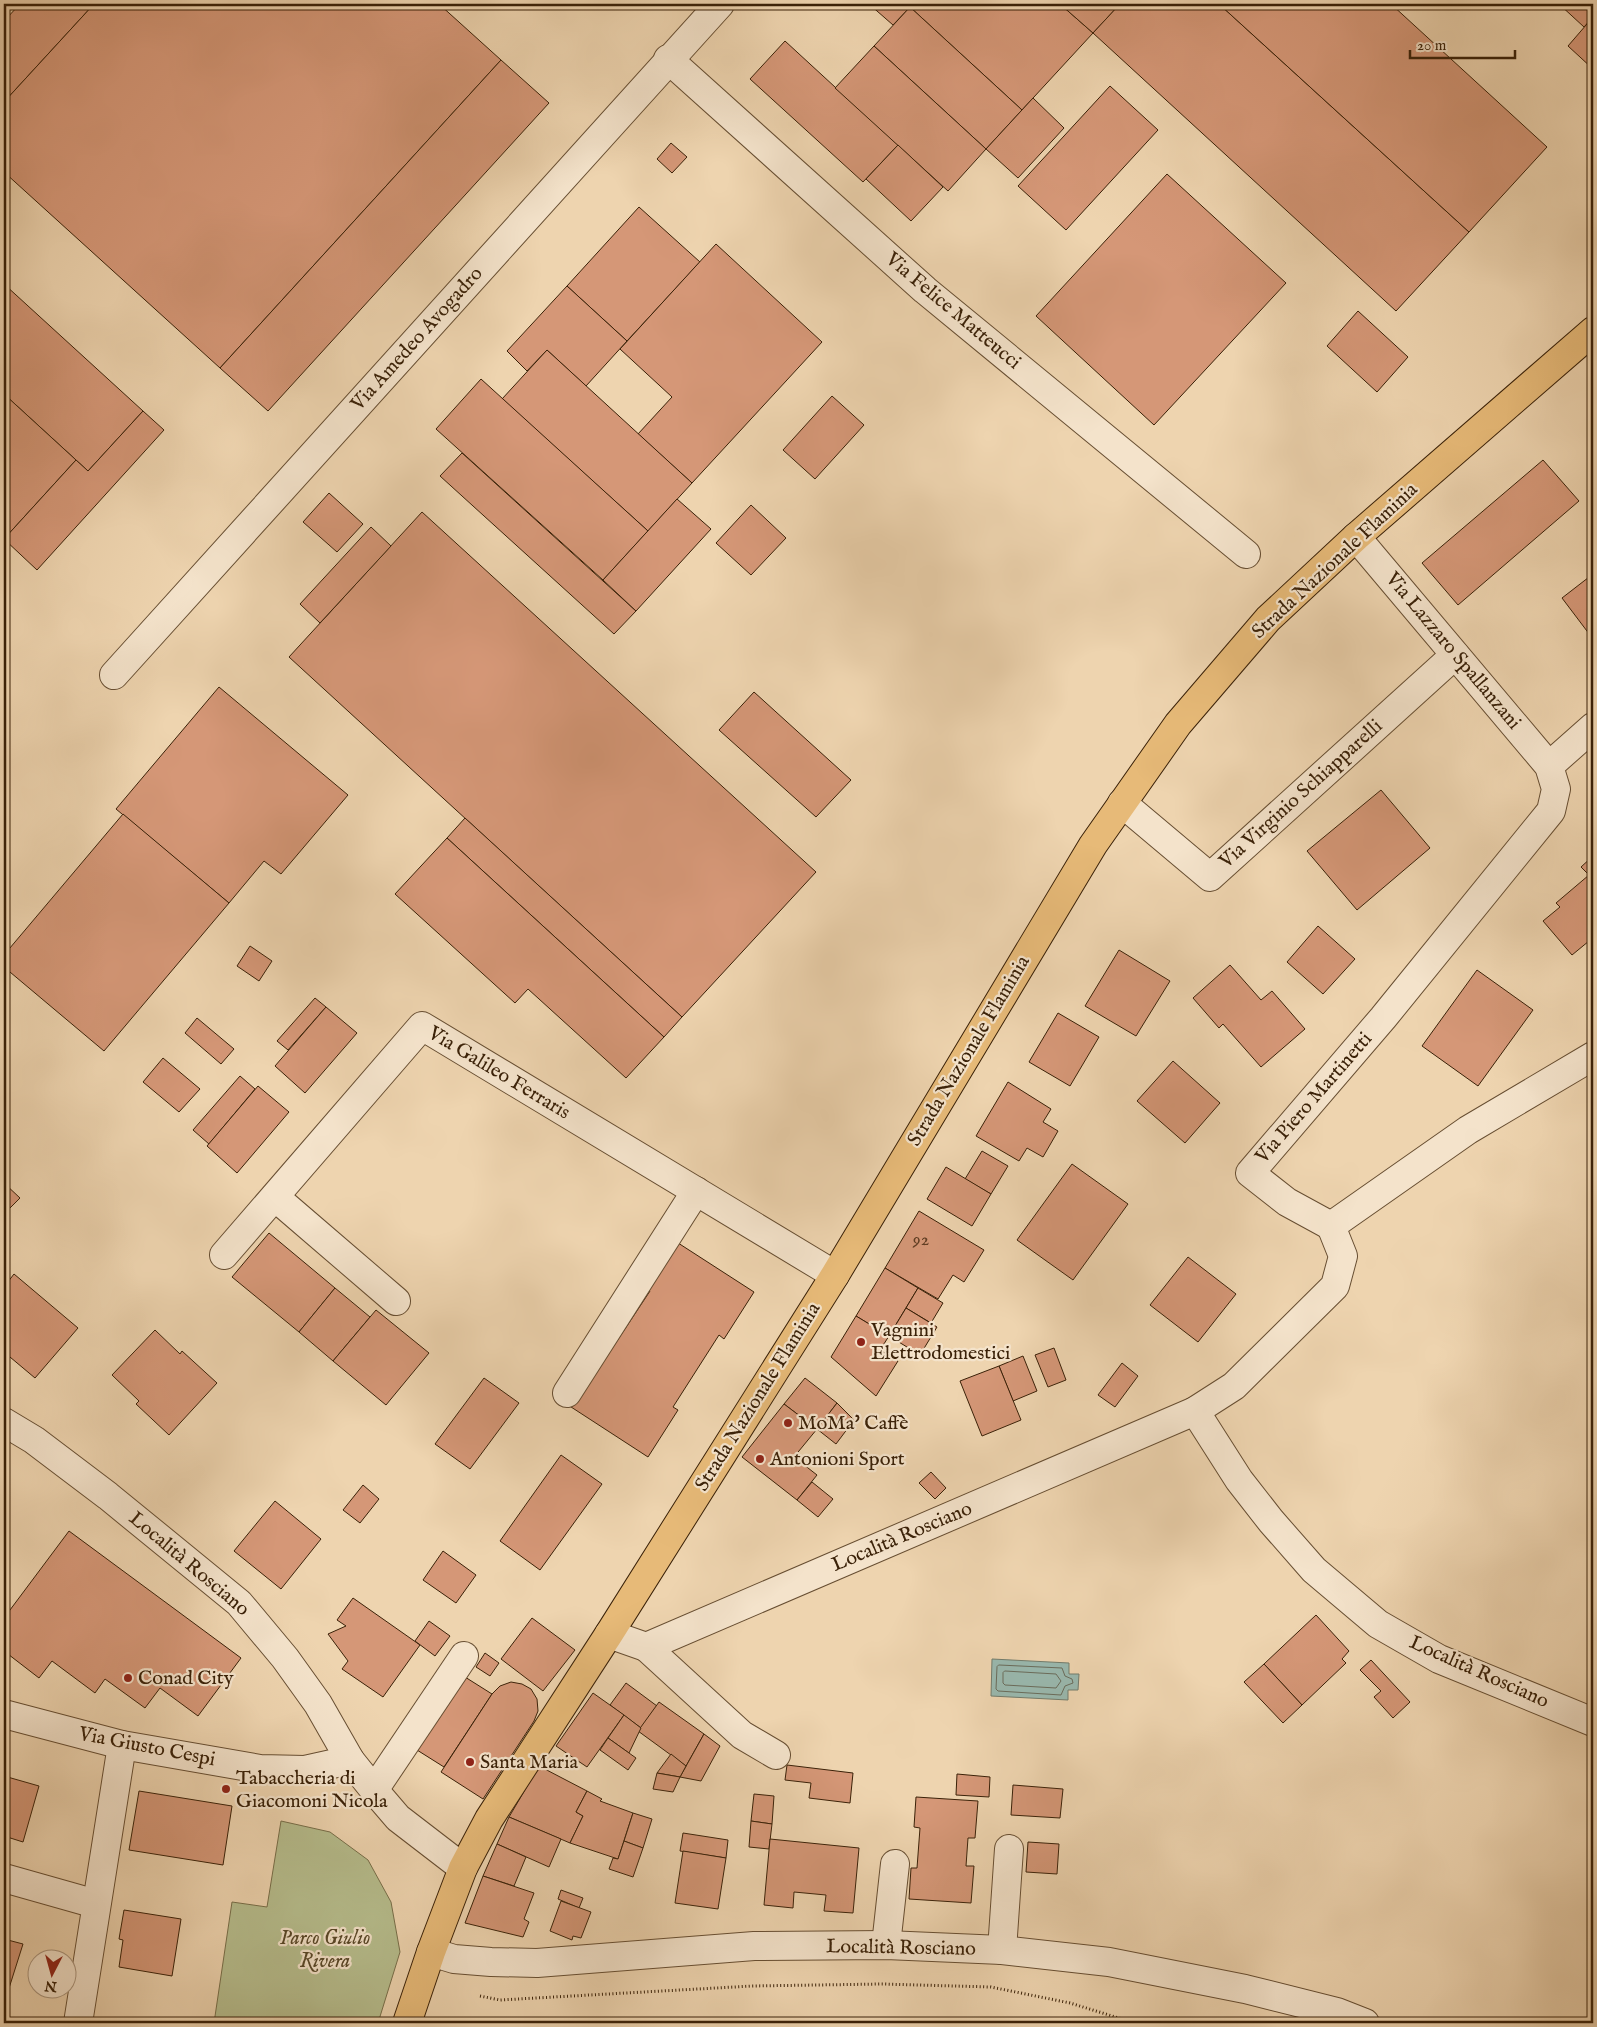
<svg xmlns="http://www.w3.org/2000/svg" width="1597" height="2027" font-family="'IM FELL English',serif">
  <rect width="100%" height="100%" fill="#eed4af"/>
  <filter id="stains"><feTurbulence type="fractalNoise" baseFrequency=".004" numOctaves="4"/><feColorMatrix values="0 0 0 0 .2 0 0 0 0 .09 0 0 0 0 .02 0 0 0 .5 -.17"/></filter>
  <radialGradient id="worn" r=".72"><stop offset=".6" stop-color="#630" stop-opacity="0"/><stop offset="1" stop-color="#630" stop-opacity=".3"/></radialGradient>
  <polygon fill="#b6bd8d" stroke="#786f4a" points="281,1821 330,1832 368,1860 391,1902 400,1952 378,2023 214,2023 232,1902 267,1907"/>
  <polygon fill="#99b8ae" stroke="#737c6c" points="992,1659 1069,1663 1069,1674 1079,1674 1078,1690 1068,1690 1068,1700 991,1696"/>
  <g fill="none" stroke-linecap="round" stroke-linejoin="round">
    <g stroke="#6a6c5b" stroke-width="1">
      <polygon points="999,1665 1062,1668 1065,1676 1072,1679 1073,1683 1065,1686 1061,1695 998,1691 996,1689 997,1667"/>
      <polygon points="1005,1671 1056,1674 1061,1681 1056,1688 1005,1685 1003,1683 1003,1673"/>
    </g>
  </g>
  <g fill="#d59777" stroke="#3a2108">
    <polygon points="20,4 94,4 4,102 4,21"/>
    <polygon points="94,4 439,4 501,60 220,368 4,172 4,102"/>
    <polygon points="869,4 913,4 893,25"/>
    <polygon points="913,4 1060,4 1093,33 1022,110 910,7"/>
    <polygon points="1060,4 1120,4 1093,33"/>
    <polygon points="1120,4 1219,4 1469,232 1396,311 1093,33"/>
    <polygon points="1219,4 1391,4 1547,147 1469,232"/>
    <polygon points="1559,4 1593,4 1593,17 1584,27"/>
    <polygon points="910,7 1022,110 986,149 874,46"/>
    <polygon points="1593,17 1593,69 1568,46"/>
    <polygon points="785,41 898,145 863,182 750,79"/>
    <polygon points="874,46 986,149 948,191 835,88"/>
    <polygon points="501,60 549,103 268,411 220,368"/>
    <polygon points="1110,86 1158,130 1066,230 1018,186"/>
    <polygon points="1033,98 1064,128 1018,178 986,149"/>
    <polygon points="671,143 687,157 672,173 657,159"/>
    <polygon points="898,145 943,187 911,221 866,179"/>
    <polygon points="1167,174 1286,283 1154,425 1036,316"/>
    <polygon points="639,207 700,262 627,341 567,286"/>
    <polygon points="716,244 822,342 692,483 638,434 672,397 620,349"/>
    <polygon points="4,284 143,411 88,471 4,394"/>
    <polygon points="567,286 627,341 586,386 547,350 527,371 507,351"/>
    <polygon points="1358,311 1408,357 1377,392 1327,346"/>
    <polygon points="547,350 692,483 648,531 502,399"/>
    <polygon points="481,379 648,531 603,580 436,429"/>
    <polygon points="4,394 76,460 4,539"/>
    <polygon points="832,396 864,425 815,479 783,450"/>
    <polygon points="143,411 164,430 37,570 4,539 76,460 88,471"/>
    <polygon points="462,453 636,611 614,634 440,476"/>
    <polygon points="1543,460 1579,501 1458,605 1422,563"/>
    <polygon points="329,493 363,524 337,552 303,522"/>
    <polygon points="677,499 711,529 636,611 603,580"/>
    <polygon points="751,505 786,538 751,575 716,543"/>
    <polygon points="422,512 816,872 682,1017 289,657"/>
    <polygon points="371,527 391,546 320,623 300,604"/>
    <polygon points="1593,574 1593,639 1562,598"/>
    <polygon points="219,687 348,795 281,874 264,861 229,903 116,809"/>
    <polygon points="754,692 851,780 816,817 719,730"/>
    <polygon points="1381,790 1430,848 1357,910 1307,851"/>
    <polygon points="123,814 229,903 104,1051 4,967 4,955"/>
    <polygon points="465,818 682,1017 664,1037 447,838"/>
    <polygon points="447,838 664,1037 626,1078 528,989 515,1003 395,894"/>
    <polygon points="1593,856 1593,944 1589,941 1572,955 1543,921 1560,907 1556,903 1589,875 1581,867"/>
    <polygon points="1318,926 1355,959 1323,994 1287,962"/>
    <polygon points="250,946 272,961 259,981 237,966"/>
    <polygon points="1119,950 1170,981 1136,1036 1085,1006"/>
    <polygon points="1230,965 1261,1000 1272,991 1305,1029 1261,1067 1223,1024 1219,1028 1193,998"/>
    <polygon points="1477,970 1533,1010 1478,1086 1422,1046"/>
    <polygon points="315,998 326,1007 288,1050 277,1041"/>
    <polygon points="326,1007 357,1033 305,1093 275,1066"/>
    <polygon points="1058,1013 1099,1037 1070,1086 1029,1062"/>
    <polygon points="197,1018 234,1049 221,1064 185,1033"/>
    <polygon points="163,1058 200,1089 179,1112 143,1082"/>
    <polygon points="1173,1061 1220,1103 1185,1143 1137,1101"/>
    <polygon points="240,1076 255,1089 209,1144 193,1130"/>
    <polygon points="1008,1082 1051,1109 1043,1122 1058,1131 1043,1157 1027,1148 1019,1161 976,1136"/>
    <polygon points="258,1086 289,1112 237,1173 207,1146"/>
    <polygon points="982,1151 1008,1166 991,1194 965,1179"/>
    <polygon points="1072,1164 1128,1204 1073,1280 1017,1240"/>
    <polygon points="946,1167 991,1194 972,1226 927,1199"/>
    <polygon points="4,1183 20,1198 4,1214"/>
    <polygon points="919,1211 984,1250 964,1282 953,1275 938,1299 885,1268"/>
    <polygon points="269,1233 335,1288 299,1332 232,1277"/>
    <polygon points="675,1241 754,1292 724,1339 719,1335 673,1407 678,1410 648,1457 568,1405 598,1359 603,1362 650,1291 645,1287"/>
    <polygon points="1188,1257 1236,1294 1198,1342 1150,1305"/>
    <polygon points="885,1268 918,1288 889,1336 856,1316"/>
    <polygon points="14,1274 78,1328 35,1378 4,1352 4,1287"/>
    <polygon points="335,1288 370,1317 333,1361 299,1332"/>
    <polygon points="918,1288 943,1303 931,1323 906,1308"/>
    <polygon points="906,1308 937,1327 920,1355 889,1336"/>
    <polygon points="376,1310 429,1353 386,1405 333,1361"/>
    <polygon points="856,1316 889,1336 880,1350 898,1361 876,1396 831,1357"/>
    <polygon points="155,1330 180,1354 182,1351 217,1383 169,1435 136,1404 139,1401 112,1375"/>
    <polygon points="1054,1348 1066,1380 1048,1387 1035,1355"/>
    <polygon points="1023,1356 1037,1391 1013,1401 999,1366"/>
    <polygon points="1122,1363 1138,1376 1115,1407 1098,1395"/>
    <polygon points="999,1366 1021,1420 982,1436 960,1381"/>
    <polygon points="484,1378 519,1403 470,1469 435,1444"/>
    <polygon points="805,1378 837,1403 817,1429 784,1404"/>
    <polygon points="837,1403 854,1420 836,1444 817,1429"/>
    <polygon points="784,1404 817,1429 794,1457 817,1475 797,1500 742,1457"/>
    <polygon points="561,1455 602,1484 540,1570 500,1541"/>
    <polygon points="931,1472 946,1488 935,1499 919,1483"/>
    <polygon points="812,1482 833,1499 818,1517 797,1500"/>
    <polygon points="363,1485 379,1499 360,1523 343,1510"/>
    <polygon points="275,1501 321,1539 281,1589 234,1551"/>
    <polygon points="69,1531 241,1658 198,1716 160,1688 145,1708 105,1679 95,1693 52,1661 39,1678 4,1651 4,1618"/>
    <polygon points="443,1551 476,1575 456,1603 423,1580"/>
    <polygon points="353,1598 420,1645 383,1697 342,1669 348,1661 328,1634 346,1626 337,1620"/>
    <polygon points="1316,1615 1349,1651 1342,1659 1346,1663 1302,1705 1264,1664"/>
    <polygon points="532,1618 575,1650 543,1691 501,1659"/>
    <polygon points="429,1621 450,1636 435,1656 415,1641"/>
    <polygon points="485,1653 499,1663 490,1676 476,1667"/>
    <polygon points="1371,1660 1410,1702 1393,1718 1374,1697 1381,1691 1360,1670"/>
    <polygon points="1264,1664 1302,1705 1283,1723 1244,1682"/>
    <polygon points="465,1677 492,1694 444,1767 417,1750"/>
    <polygon points="511,1682 522,1684 531,1689 537,1699 538,1711 534,1721 483,1799 441,1772 492,1694 500,1686"/>
    <polygon points="626,1683 657,1706 641,1728 610,1705"/>
    <polygon points="593,1693 624,1715 587,1767 556,1746"/>
    <polygon points="659,1702 704,1734 686,1766 638,1731"/>
    <polygon points="624,1715 641,1728 629,1753 608,1738"/>
    <polygon points="704,1734 720,1746 701,1781 680,1777"/>
    <polygon points="608,1738 636,1758 628,1770 600,1750"/>
    <polygon points="671,1754 686,1766 680,1777 657,1773"/>
    <polygon points="787,1765 853,1773 850,1803 809,1798 811,1783 785,1780"/>
    <polygon points="539,1766 587,1791 576,1812 583,1816 570,1843 509,1817"/>
    <polygon points="657,1773 680,1777 673,1792 653,1789"/>
    <polygon points="957,1774 990,1777 989,1797 956,1795"/>
    <polygon points="4,1776 39,1786 23,1842 4,1836"/>
    <polygon points="1013,1785 1063,1789 1060,1818 1011,1815"/>
    <polygon points="139,1791 232,1806 223,1865 129,1850"/>
    <polygon points="587,1791 602,1799 600,1801 633,1813 618,1859 570,1843 583,1816 576,1812"/>
    <polygon points="754,1794 774,1796 772,1824 751,1821"/>
    <polygon points="916,1797 978,1801 975,1838 968,1838 966,1866 974,1866 971,1903 909,1899 911,1868 917,1868 920,1828 914,1827"/>
    <polygon points="633,1813 652,1819 643,1848 624,1841"/>
    <polygon points="509,1817 561,1839 549,1867 497,1844"/>
    <polygon points="751,1821 772,1824 769,1849 749,1847"/>
    <polygon points="683,1833 728,1840 726,1858 680,1851"/>
    <polygon points="770,1839 859,1848 853,1913 824,1911 826,1895 794,1892 793,1908 764,1905"/>
    <polygon points="624,1841 643,1848 633,1877 609,1869 613,1858 618,1859"/>
    <polygon points="1028,1842 1059,1844 1057,1874 1026,1872"/>
    <polygon points="497,1844 526,1857 514,1886 483,1876"/>
    <polygon points="683,1851 726,1858 718,1909 675,1903"/>
    <polygon points="483,1876 534,1893 524,1919 529,1922 523,1937 465,1923"/>
    <polygon points="561,1890 583,1898 579,1908 558,1899"/>
    <polygon points="561,1901 591,1912 581,1938 573,1936 572,1940 550,1931"/>
    <polygon points="124,1910 181,1919 172,1976 119,1967 123,1940 119,1939"/>
    <polygon points="4,1939 23,1944 4,2004"/>
  </g>
  <g fill="none" stroke-linecap="round" stroke-linejoin="round">
    <defs>
      <g id="minor">
        <polyline points="668,59 925,290 1246,554"/>
        <polyline points="114,675 720,4"/>
        <polyline points="1549,766 1593,727"/>
        <polyline points="1122,803 1210,877 1455,655"/>
        <polyline points="275,1197 396,1301"/>
        <polyline points="1331,1226 1287,1202 1250,1173 1383,1018 1551,811 1556,789 1549,766 1356,537"/>
        <polyline points="1331,1226 1468,1130 1593,1056"/>
        <polyline points="224,1255 422,1026 835,1275"/>
        <polyline points="567,1393 696,1191"/>
        <polyline points="1195,1411 1239,1480 1271,1521 1314,1570 1378,1624 1439,1659 1593,1722"/>
        <polyline points="4,1422 34,1440 108,1496 239,1603 285,1658 318,1704 350,1760 374,1790 398,1818 463,1868"/>
        <polyline points="609,1634 646,1647 1195,1411 1234,1386 1335,1286 1343,1256 1331,1226"/>
        <polyline points="646,1647 742,1735 776,1755"/>
        <polyline points="4,1714 122,1745 260,1769 305,1770 350,1760"/>
        <polyline points="374,1790 464,1656"/>
        <polyline points="4,1878 96,1904"/>
        <polyline points="886,1945 895,1864"/>
        <polyline points="1002,1950 1009,1849"/>
        <polyline points="431,1952 454,1959 491,1962 537,1963 754,1946 886,1945 1002,1950 1109,1962 1245,1989 1337,2012 1365,2023"/>
        <polyline points="78,2023 122,1745"/>
      </g>
      <polyline id="major" points="407,2023 431,1952 463,1868 489,1819 609,1634 835,1275 1093,845 1178,724 1268,619 1356,537 1593,331"/>
    </defs>
    <use href="#minor" stroke="#674e32" stroke-width="30"/>
    <use href="#major" stroke="#3a2108" stroke-width="30"/>
    <polyline stroke="#3a2108" stroke-width="3" stroke-dasharray="1 2.5" stroke-linecap="butt" points="480,1996 500,2000 752,1986 882,1984 991,1987 1070,2003 1135,2023"/>
    <use href="#minor" stroke="#f4e3cb" stroke-width="28"/>
    <use href="#major" stroke="#e7ba78" stroke-width="28"/>
  </g>
  <g fill="#8f2418" stroke="#f4e3cb" stroke-width="2">
    <circle cx="861" cy="1342" r="5"/>
    <circle cx="788" cy="1423" r="5"/>
    <circle cx="760" cy="1459" r="5"/>
    <circle cx="128" cy="1678" r="5"/>
    <circle cx="470" cy="1762" r="5"/>
    <circle cx="226" cy="1789" r="5"/>
  </g>
  <g text-anchor="middle" dominant-baseline="central" stroke-width="4.5" stroke-linejoin="round" paint-order="stroke">
    <g font-size="18" fill="#613e24">
      <text x="921" y="1240">92</text>
    </g>
    <g font-size="20" fill="#3a2108" stroke="#f4e3cb">
      <text transform="translate(953 311) rotate(40)">Via Felice Matteucci</text>
      <text transform="translate(417 339) rotate(-48)">Via Amedeo Avogadro</text>
      <text transform="translate(1335 561) rotate(-43)">Strada Nazionale Flaminia</text>
      <text transform="translate(1453 651) rotate(50)">Via Lazzaro Spallanzani</text>
      <text transform="translate(1301 794) rotate(-42)">Via Virginio Schiapparelli</text>
      <text transform="translate(969 1051) rotate(-59)">Strada Nazionale Flaminia</text>
      <text transform="translate(499 1073) rotate(31)">Via Galileo Ferraris</text>
      <text transform="translate(1314 1098) rotate(-49)">Via Piero Martinetti</text>
      <text transform="translate(758 1397) rotate(-58)">Strada Nazionale Flaminia</text>
      <text transform="translate(902 1537) rotate(-23)">Località Rosciano</text>
      <text transform="translate(189 1564) rotate(40)">Località Rosciano</text>
      <text transform="translate(1479 1672) rotate(24)">Località Rosciano</text>
      <text transform="translate(147 1747) rotate(11)">Via Giusto Cespi</text>
      <text transform="translate(901 1948) rotate(1)">Località Rosciano</text>
    </g>
    <g font-size="20" fill="#3a2108" stroke="#f4e3cb" text-anchor="start">
      <text x="871" y="1330">Vagnini<tspan x="871" dy="23">Elettrodomestici</tspan></text>
      <text x="798" y="1423">MoMa' Caffè</text>
      <text x="770" y="1459">Antonioni Sport</text>
      <text x="138" y="1678">Conad City</text>
      <text x="480" y="1762">Santa Maria</text>
      <text x="236" y="1778">Tabaccheria di<tspan x="236" dy="23">Giacomoni Nicola</tspan></text>
    </g>
    <g font-size="20" font-style="italic" fill="#594829" stroke="#f4e3cb">
      <text x="325" y="1938">Parco Giulio<tspan x="325" dy="23">Rivera</tspan></text>
    </g>
  </g>
  <rect width="1597" height="2027" fill="none" stroke="#eed4af" stroke-width="20"/>
  <rect x="5" y="5" width="1587" height="2017" fill="none" stroke="#3a2108" stroke-width="2.5"/>
  <rect x="10" y="10" width="1577" height="2007" fill="none" stroke="#3a2108"/>
  <g transform="translate(52 1974) rotate(186)"><circle r="24" fill="#f4e3cb" stroke="#aa957d"/>
  <path d="M0-4L9 19L0 12L-9 19Z" fill="#8f2418"/>
  <text y="-8" font-size="14" font-weight="bold" text-anchor="middle" fill="#3a2108">N</text>
  </g>
  <path d="M1410 50v8h105v-8" fill="none" stroke="#3a2108" stroke-width="2.5"/>
  <text x="1417" y="50" font-size="15" fill="#3a2108" stroke="#f4e3cb" stroke-width="4" paint-order="stroke">20 m</text>
  <rect width="100%" height="100%" filter="url(#stains)"/>
  <rect width="100%" height="100%" fill="url(#worn)"/>
</svg>
